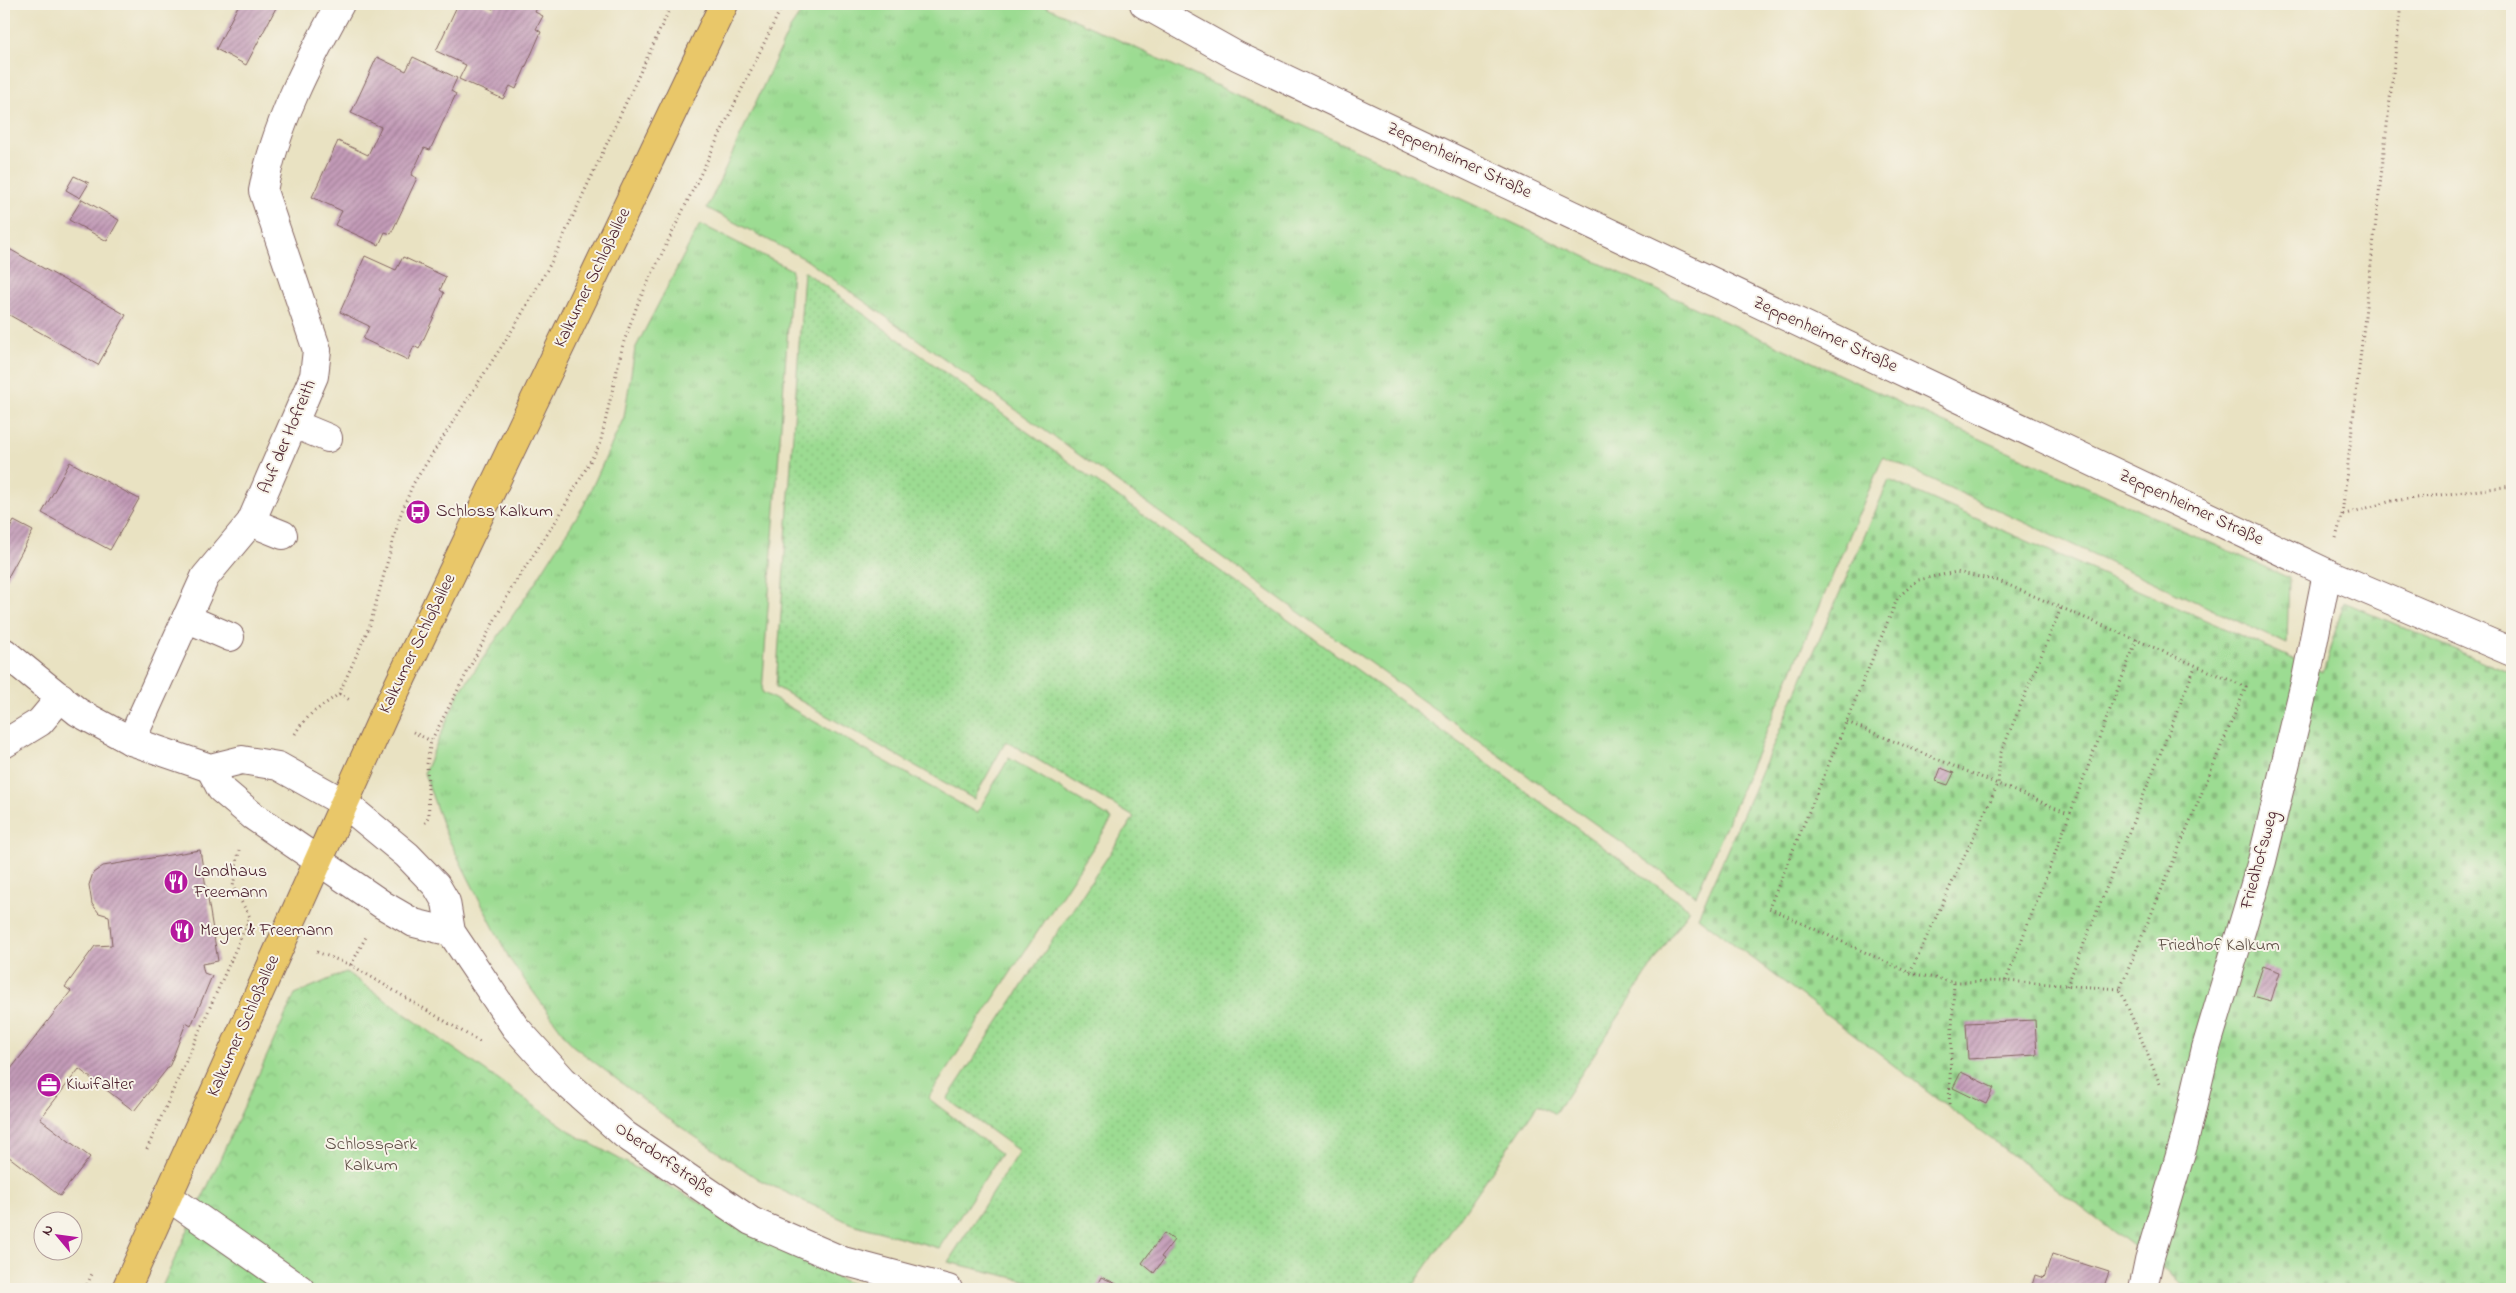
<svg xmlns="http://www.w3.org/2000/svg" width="2516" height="1293" font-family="'Indie Flower',sans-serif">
  <defs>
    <pattern id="grass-tufts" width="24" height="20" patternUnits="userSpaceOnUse" patternTransform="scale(1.25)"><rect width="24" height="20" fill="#9cdc92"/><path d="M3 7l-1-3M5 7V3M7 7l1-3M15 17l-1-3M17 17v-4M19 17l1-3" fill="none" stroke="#88bc7e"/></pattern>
    <pattern id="cemetery-stones" width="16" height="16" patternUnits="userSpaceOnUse" patternTransform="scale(1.25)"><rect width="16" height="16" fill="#9cdc92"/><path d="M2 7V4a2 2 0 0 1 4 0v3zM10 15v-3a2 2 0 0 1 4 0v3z" fill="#88bc7e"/></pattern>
    <pattern id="park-crowns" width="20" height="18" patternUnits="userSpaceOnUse" patternTransform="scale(1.25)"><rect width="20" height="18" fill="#9cdc92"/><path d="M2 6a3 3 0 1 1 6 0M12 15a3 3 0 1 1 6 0" fill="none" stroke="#88bc7e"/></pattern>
    <pattern id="garden-dots" width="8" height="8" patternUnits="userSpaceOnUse" patternTransform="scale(1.25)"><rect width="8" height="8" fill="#9cdc92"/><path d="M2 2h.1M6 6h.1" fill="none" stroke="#88bc7e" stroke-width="1.8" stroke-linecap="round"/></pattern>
    <pattern id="building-hatch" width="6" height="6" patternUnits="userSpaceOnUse" patternTransform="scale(1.25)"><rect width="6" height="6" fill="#c39bb8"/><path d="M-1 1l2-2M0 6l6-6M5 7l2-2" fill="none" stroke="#a07e96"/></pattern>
  </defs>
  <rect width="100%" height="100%" fill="#f7f3e8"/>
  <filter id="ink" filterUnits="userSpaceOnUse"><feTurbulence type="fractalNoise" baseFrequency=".02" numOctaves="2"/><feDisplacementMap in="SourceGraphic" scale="10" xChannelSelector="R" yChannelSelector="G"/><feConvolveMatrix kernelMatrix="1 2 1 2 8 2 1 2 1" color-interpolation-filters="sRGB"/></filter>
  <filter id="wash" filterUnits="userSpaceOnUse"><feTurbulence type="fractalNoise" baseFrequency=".0096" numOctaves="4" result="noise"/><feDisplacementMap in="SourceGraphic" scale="20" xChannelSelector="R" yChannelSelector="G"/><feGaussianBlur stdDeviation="1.12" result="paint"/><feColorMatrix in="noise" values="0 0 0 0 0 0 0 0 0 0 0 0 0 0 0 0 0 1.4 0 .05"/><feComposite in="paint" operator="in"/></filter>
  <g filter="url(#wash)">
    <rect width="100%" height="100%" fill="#e9e2c2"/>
    <g fill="url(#grass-tufts)" stroke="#737e5e">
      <polygon points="807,4 1041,4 1905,405 2289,578 2287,644 1883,457 1696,896 805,259 707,208 789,30"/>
      <polygon points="700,224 792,270 762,692 977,813 1009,758 1112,819 928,1098 1001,1154 939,1248 852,1224 758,1179 666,1117 572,1045 510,960 445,832 424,773 459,693 531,589 584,505 624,417 635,349"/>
    </g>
    <polygon fill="url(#cemetery-stones)" stroke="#737e5e" points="1889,480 2323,672 2344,602 2512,674 2512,1289 2189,1289 1698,917"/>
    <polygon fill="url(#park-crowns)" stroke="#737e5e" points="346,972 577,1136 846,1282 874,1289 161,1289 295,994"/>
    <polygon fill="url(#garden-dots)" stroke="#737e5e" points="804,271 1689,909 1555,1114 1538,1104 1411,1289 1061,1289 948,1262 1019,1151 947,1099 1134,817 1006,741 974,799 776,687"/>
    <g id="blocks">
      <g fill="url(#building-hatch)">
        <polygon points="239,4 278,4 246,65 216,49"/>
        <polygon points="458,4 482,4 493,9 495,4 539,4 535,12 543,16 536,29 541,32 516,89 510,86 503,99 459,79 466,65 436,51"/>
        <polygon points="377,57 406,71 413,57 457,78 451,91 456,94 430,150 424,148 418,161 411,175 417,178 391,234 385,232 379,245 335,225 342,211 312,197 338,141 368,155 381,127 351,113"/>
        <polygon points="74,176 89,183 80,198 66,190"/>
        <polygon points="82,199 119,220 107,241 69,220"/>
        <polygon points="4,246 126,315 98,365 4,312"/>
        <polygon points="365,256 396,270 403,257 446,277 440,290 444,293 432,321 419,349 414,346 408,360 363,339 369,326 340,312"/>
        <polygon points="70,462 139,499 110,550 42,513"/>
        <polygon points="14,521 33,531 7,579 4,577 4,539"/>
        <polygon points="1941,768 1954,773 1948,785 1936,781"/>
        <polygon points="200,850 218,961 202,964 204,973 212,976 191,1026 186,1023 170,1065 134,1111 79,1069 40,1119 90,1157 60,1196 4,1153 4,1078 71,991 65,987 95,946 112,945 109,916 99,913 92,904 89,885 93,873 103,866"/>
        <polygon points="2263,966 2280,972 2271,1001 2253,996"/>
        <polygon points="2035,1020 2037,1055 1968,1059 1966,1023"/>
        <polygon points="1961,1072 1994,1088 1986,1104 1953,1088"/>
        <polygon points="1164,1233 1174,1240 1161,1257 1164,1259 1154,1273 1142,1263"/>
        <polygon points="2052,1254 2109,1272 2103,1289 2031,1289 2035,1275 2044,1278"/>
        <polygon points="1101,1277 1117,1284 1115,1289 1095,1289"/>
      </g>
    </g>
  </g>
  <g filter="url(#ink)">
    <use href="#blocks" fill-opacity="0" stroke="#826360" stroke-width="1"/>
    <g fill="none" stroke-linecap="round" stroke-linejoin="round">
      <defs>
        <g id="minor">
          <polyline points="1144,4 1237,56 2327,573 2512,652"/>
          <polyline points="294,424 328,438"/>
          <polyline points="251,522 283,535"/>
          <polyline points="186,618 230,637"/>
          <polyline points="4,652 78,712 131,741 210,768 242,760 278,766 344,803 407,855 436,885 446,902 451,932 515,1027 563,1080 625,1135 751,1221 843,1261 948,1289"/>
          <path d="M131 741 205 577 251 522 314 376 317 350 263 191C275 125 308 62 340 4"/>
          <polyline points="4,744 40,722 61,697"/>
          <polyline points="210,768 221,789 253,816 383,905 414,923 451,932"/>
          <polyline points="167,1196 300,1289"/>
          <polyline points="2143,1289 2149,1260 2184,1142 2206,1048 2262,861 2306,679 2327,573"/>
        </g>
        <polyline id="major" points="126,1289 383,717 724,4"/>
      </defs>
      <use href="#minor" stroke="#826360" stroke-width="30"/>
      <use href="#major" stroke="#826360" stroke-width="30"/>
      <g stroke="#826360" stroke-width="3" stroke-dasharray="1 4" stroke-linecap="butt">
        <polyline points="2342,515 2401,4"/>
        <polyline points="2336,538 2342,515 2392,501 2512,486"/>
        <polyline points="339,694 352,701"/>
        <polyline points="1847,722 2068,813"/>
        <polyline points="413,732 431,741"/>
        <polyline points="295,734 300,726 312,713 339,694 370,625 400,516 413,484 516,324 552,261 672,4"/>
        <polyline points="425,823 429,815 427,764 431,741 512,587 558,518 600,444 623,344 638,303 783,4"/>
        <polyline points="317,952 351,965 480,1042"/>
        <polyline points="351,965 367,935"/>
        <polyline points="1910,973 1998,784 2000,755 2061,608"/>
        <polyline points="2006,981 2137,639"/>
        <polyline points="2067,986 2195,667"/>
        <polyline points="2120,989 2006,981 1954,982 1910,973 1769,908 1898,597 1918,580 1956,572 1999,581 2246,687 2120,989 2160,1084"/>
        <polyline points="1949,1104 1954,982"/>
        <polyline points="147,1149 250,917 233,887 239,850"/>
        <polyline points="85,1289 92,1274"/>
      </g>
      <use href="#minor" stroke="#fff" stroke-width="28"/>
      <use href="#major" stroke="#e9c769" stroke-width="28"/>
    </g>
  </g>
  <defs>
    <symbol id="bus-disc" viewBox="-11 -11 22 22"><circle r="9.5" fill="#b5179e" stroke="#f7f3e8"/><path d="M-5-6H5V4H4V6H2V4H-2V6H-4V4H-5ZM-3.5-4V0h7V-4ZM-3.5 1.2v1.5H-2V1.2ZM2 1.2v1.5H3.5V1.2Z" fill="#fff"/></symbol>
    <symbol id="restaurant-disc" viewBox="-11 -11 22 22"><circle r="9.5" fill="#b5179e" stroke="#f7f3e8"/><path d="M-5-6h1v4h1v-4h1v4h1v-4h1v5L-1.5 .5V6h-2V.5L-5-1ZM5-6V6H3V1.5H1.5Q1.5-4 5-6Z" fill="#fff"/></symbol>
    <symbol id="office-disc" viewBox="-11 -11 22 22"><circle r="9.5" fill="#b5179e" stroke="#f7f3e8"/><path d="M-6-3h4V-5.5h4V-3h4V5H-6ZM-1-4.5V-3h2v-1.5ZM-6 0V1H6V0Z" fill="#fff"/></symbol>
  </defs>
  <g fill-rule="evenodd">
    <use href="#bus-disc" x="404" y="498" width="28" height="28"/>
    <use href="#restaurant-disc" x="162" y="868" width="28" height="28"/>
    <use href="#restaurant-disc" x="168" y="917" width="28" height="28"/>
    <use href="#office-disc" x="35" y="1071" width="28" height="28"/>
  </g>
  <g text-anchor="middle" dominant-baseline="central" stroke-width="4" stroke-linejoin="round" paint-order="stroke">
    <g font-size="18" fill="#4a1f2b" stroke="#f7f3e8">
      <text transform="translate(1459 161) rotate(25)">Zeppenheimer Straße</text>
      <text transform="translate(593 278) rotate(-64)">Kalkumer Schloßallee</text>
      <text transform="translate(1825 335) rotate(25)">Zeppenheimer Straße</text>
      <text transform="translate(288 437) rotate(-67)">Auf der Hofreith</text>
      <text transform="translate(2191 508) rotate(25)">Zeppenheimer Straße</text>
      <text transform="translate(418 644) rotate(-64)">Kalkumer Schloßallee</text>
      <text transform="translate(2260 860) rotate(-75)">Friedhofsweg</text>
      <text transform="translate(244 1026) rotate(-66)">Kalkumer Schloßallee</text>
      <text transform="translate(664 1160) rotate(35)">Oberdorfstraße</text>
    </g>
    <g font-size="18" fill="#4a1f2b" stroke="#f7f3e8" text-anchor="start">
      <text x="436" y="512">Schloss Kalkum</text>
      <text x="194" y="872">Landhaus<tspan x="194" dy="21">Freemann</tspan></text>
      <text x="200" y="931">Meyer &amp; Freemann</text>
      <text x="66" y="1085">Kiwifalter</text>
    </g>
    <g font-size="18" fill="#5e4e45" stroke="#f7f3e8">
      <text x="2219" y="946">Friedhof Kalkum</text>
      <text x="371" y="1145">Schlosspark<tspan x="371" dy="21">Kalkum</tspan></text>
    </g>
  </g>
  <rect width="2516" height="1293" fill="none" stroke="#f7f3e8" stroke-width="20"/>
  <g transform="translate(58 1236) rotate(299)"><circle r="24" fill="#f7f3e8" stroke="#b29e9c"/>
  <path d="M0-4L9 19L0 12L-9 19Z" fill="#b5179e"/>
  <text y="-8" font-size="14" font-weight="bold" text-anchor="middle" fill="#4a1f2b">N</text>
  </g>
</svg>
